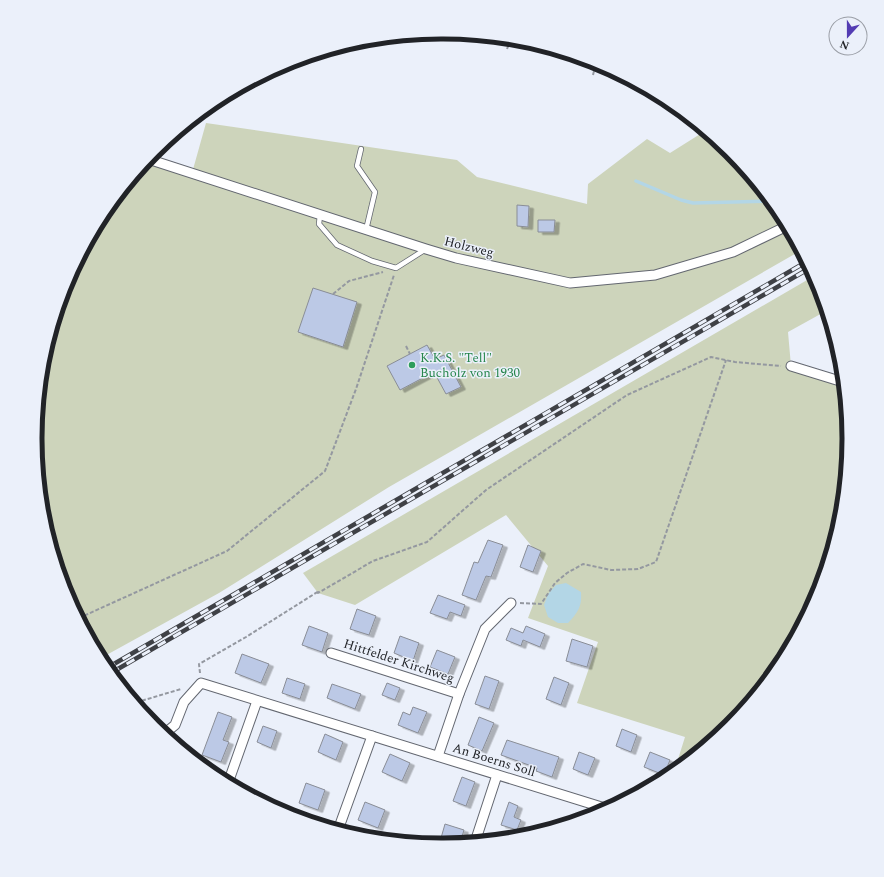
<svg xmlns="http://www.w3.org/2000/svg" width="884" height="877" font-family="Spectral,serif">
  <defs>
    <filter id="shadow"><feDropShadow dx="4.5" dy="2.5" stdDeviation="0" flood-color="#0004"/></filter>
  </defs>
  <rect width="100%" height="100%" fill="#ebf0fa"/>
  <g fill="#cdd4bb">
    <polygon points="206,123 457,160 477,177 587,204 588,184 647,139 670,153 705,131 730,151 780,213 800,251 389,487 219,593 101,658 66,594 43,518 36,438 43,359 67,283 104,212 148,159 192,173"/>
    <polygon points="814,276 818,283 826,311 788,332 791,366 843,382 848,439 841,518 817,594 780,665 729,726 674,772 685,737 577,703 598,642 528,618 548,566 506,515 355,605 318,593 303,573"/>
  </g>
  <path fill="#b3d6e6" d="M566 583 581 592C582 607 578 612 568 623H558L548 617 544 605 548 594 556 585Z"/>
  <g fill="none" stroke-linecap="round" stroke-linejoin="round">
    <polyline stroke="#b3d6e6" stroke-width="3.5" points="636,181 681,200 693,203 770,201"/>
  </g>
  <g fill="#bcc9e6" stroke="#898d96" filter="url(#shadow)">
    <polygon points="517,205 529,206 528,227 517,226"/>
    <polygon points="538,220 555,220 554,232 538,232"/>
    <polygon points="313,288 357,302 343,347 298,332"/>
    <polygon points="427,345 435,359 444,355 461,387 446,394 434,372 400,390 387,366"/>
    <polygon points="488,540 503,545 491,577 486,576 476,600 462,595 474,562 478,563"/>
    <polygon points="528,545 541,551 533,572 520,567"/>
    <polygon points="438,595 465,605 461,616 450,612 447,619 430,613"/>
    <polygon points="357,609 376,616 369,635 350,629"/>
    <polygon points="309,626 328,633 322,652 302,645"/>
    <polygon points="526,626 545,634 540,647 523,640 521,646 506,640 511,628 523,633"/>
    <polygon points="400,636 419,643 413,661 394,653"/>
    <polygon points="572,639 593,646 587,667 566,661"/>
    <polygon points="437,650 455,657 448,674 430,667"/>
    <polygon points="242,654 269,664 261,683 235,673"/>
    <polygon points="485,676 499,681 489,709 475,704"/>
    <polygon points="554,677 569,683 561,705 546,699"/>
    <polygon points="287,678 305,684 300,699 282,693"/>
    <polygon points="387,683 400,688 395,700 382,695"/>
    <polygon points="332,684 361,694 355,709 327,698"/>
    <polygon points="413,707 427,712 418,733 398,725 403,712 410,715"/>
    <polygon points="218,712 232,717 223,740 229,742 221,762 202,755"/>
    <polygon points="479,717 494,723 482,751 468,745"/>
    <polygon points="263,726 277,731 271,748 257,742"/>
    <polygon points="622,729 637,735 631,752 616,746"/>
    <polygon points="325,734 343,742 336,760 318,752"/>
    <polygon points="507,740 559,757 552,777 536,771 537,768 501,755"/>
    <polygon points="579,752 595,758 588,775 573,769"/>
    <polygon points="650,752 670,760 664,775 644,767"/>
    <polygon points="390,754 410,763 402,781 382,772"/>
    <polygon points="462,777 475,782 466,806 453,801"/>
    <polygon points="306,783 325,790 318,810 299,803"/>
    <polygon points="365,802 385,810 378,828 358,820"/>
    <polygon points="509,802 518,806 514,817 521,820 517,830 501,825"/>
    <polygon points="445,824 464,830 460,843 439,845"/>
  </g>
  <g fill="none" stroke-linecap="round" stroke-linejoin="round">
    <defs>
      <g id="lane">
        <polyline points="361,149 357,166 375,192 366,230"/>
        <polyline points="320,215 319,224 337,245 372,261 396,268 426,249"/>
      </g>
      <g id="street">
        <polyline points="148,159 426,249 456,258 570,283 655,275 733,252 787,226"/>
        <polyline points="791,366 843,382"/>
        <polyline points="331,653 459,694"/>
        <polyline points="164,734 175,725 184,702 201,683 608,809"/>
        <polyline points="438,756 459,694 485,629 511,603"/>
        <polyline points="228,783 257,701"/>
        <polyline points="338,830 372,736"/>
        <polyline points="475,842 497,775"/>
      </g>
    </defs>
    <use href="#lane" stroke="#636770" stroke-width="6"/>
    <use href="#street" stroke="#636770" stroke-width="11"/>
    <g stroke="#9498a0" stroke-width="2" stroke-dasharray="4 2" stroke-linecap="butt">
      <polyline points="507,49 511,39"/>
      <polyline points="593,75 596,63"/>
      <polyline points="333,294 349,281 383,272"/>
      <polyline points="406,346 410,354"/>
      <polyline points="520,603 541,604 555,583 567,573 583,564 611,570 638,569 656,562 726,360"/>
      <polyline points="79,618 227,551 325,471 356,389 394,275"/>
      <polyline points="200,673 199,664 246,637 319,591 318,593 373,561 427,542 486,490 627,395 711,357 735,362 781,366"/>
      <polyline points="137,704 141,701 181,689"/>
    </g>
    <use href="#lane" stroke="#fff" stroke-width="4.5"/>
    <use href="#street" stroke="#fff" stroke-width="9"/>
    <defs>
      <g id="rail">
        <polyline points="107,668 806,262"/>
        <polyline points="111,673 810,268"/>
      </g>
    </defs>
    <use href="#rail" stroke="#3f4146" stroke-width="4.5"/>
    <use href="#rail" stroke="#ebf0fa" stroke-width="3" stroke-dasharray="9" stroke-linecap="butt"/>
  </g>
  <circle fill="#2e9e5b" stroke="#ebf0fa" stroke-width="1.5" cx="412" cy="365" r="4"/>
  <g text-anchor="middle" dominant-baseline="central" stroke-width="3" stroke-linejoin="round" paint-order="stroke">
    <g font-size="13" fill="#212327" stroke="#ebf0fa">
      <text transform="translate(469 247) rotate(14)">Holzweg</text>
      <text transform="translate(399 661) rotate(18)">Hittfelder Kirchweg</text>
      <text transform="translate(494 760) rotate(17)">An Boerns Soll</text>
    </g>
    <g font-size="13" fill="#27864d" stroke="#ebf0fa" text-anchor="start">
      <text x="420" y="358">K.K.S. "Tell"<tspan x="420" dy="15">Bucholz von 1930</tspan></text>
    </g>
  </g>
  <path d="M0 0H884V877H0ZM441 39H443A399 399 0 0 1 842 438V439A399 399 0 0 1 443 838H441A399 399 0 0 1 42 439V438A399 399 0 0 1 441 39Z" fill="#ebf0fa" fill-rule="evenodd"/>
  <path fill="none" stroke="#212327" stroke-width="5" d="M441 39H443A399 399 0 0 1 842 438V439A399 399 0 0 1 443 838H441A399 399 0 0 1 42 439V438A399 399 0 0 1 441 39Z"/>
  <g transform="translate(848 36) rotate(201)"><circle r="19" fill="#ebf0fa" stroke="#9a9ea6"/>
  <path d="M0-3L7 15L0 10L-7 15Z" fill="#533cb3"/>
  <text y="-6" font-size="11" font-weight="bold" text-anchor="middle" fill="#212327">N</text>
  </g>
</svg>
